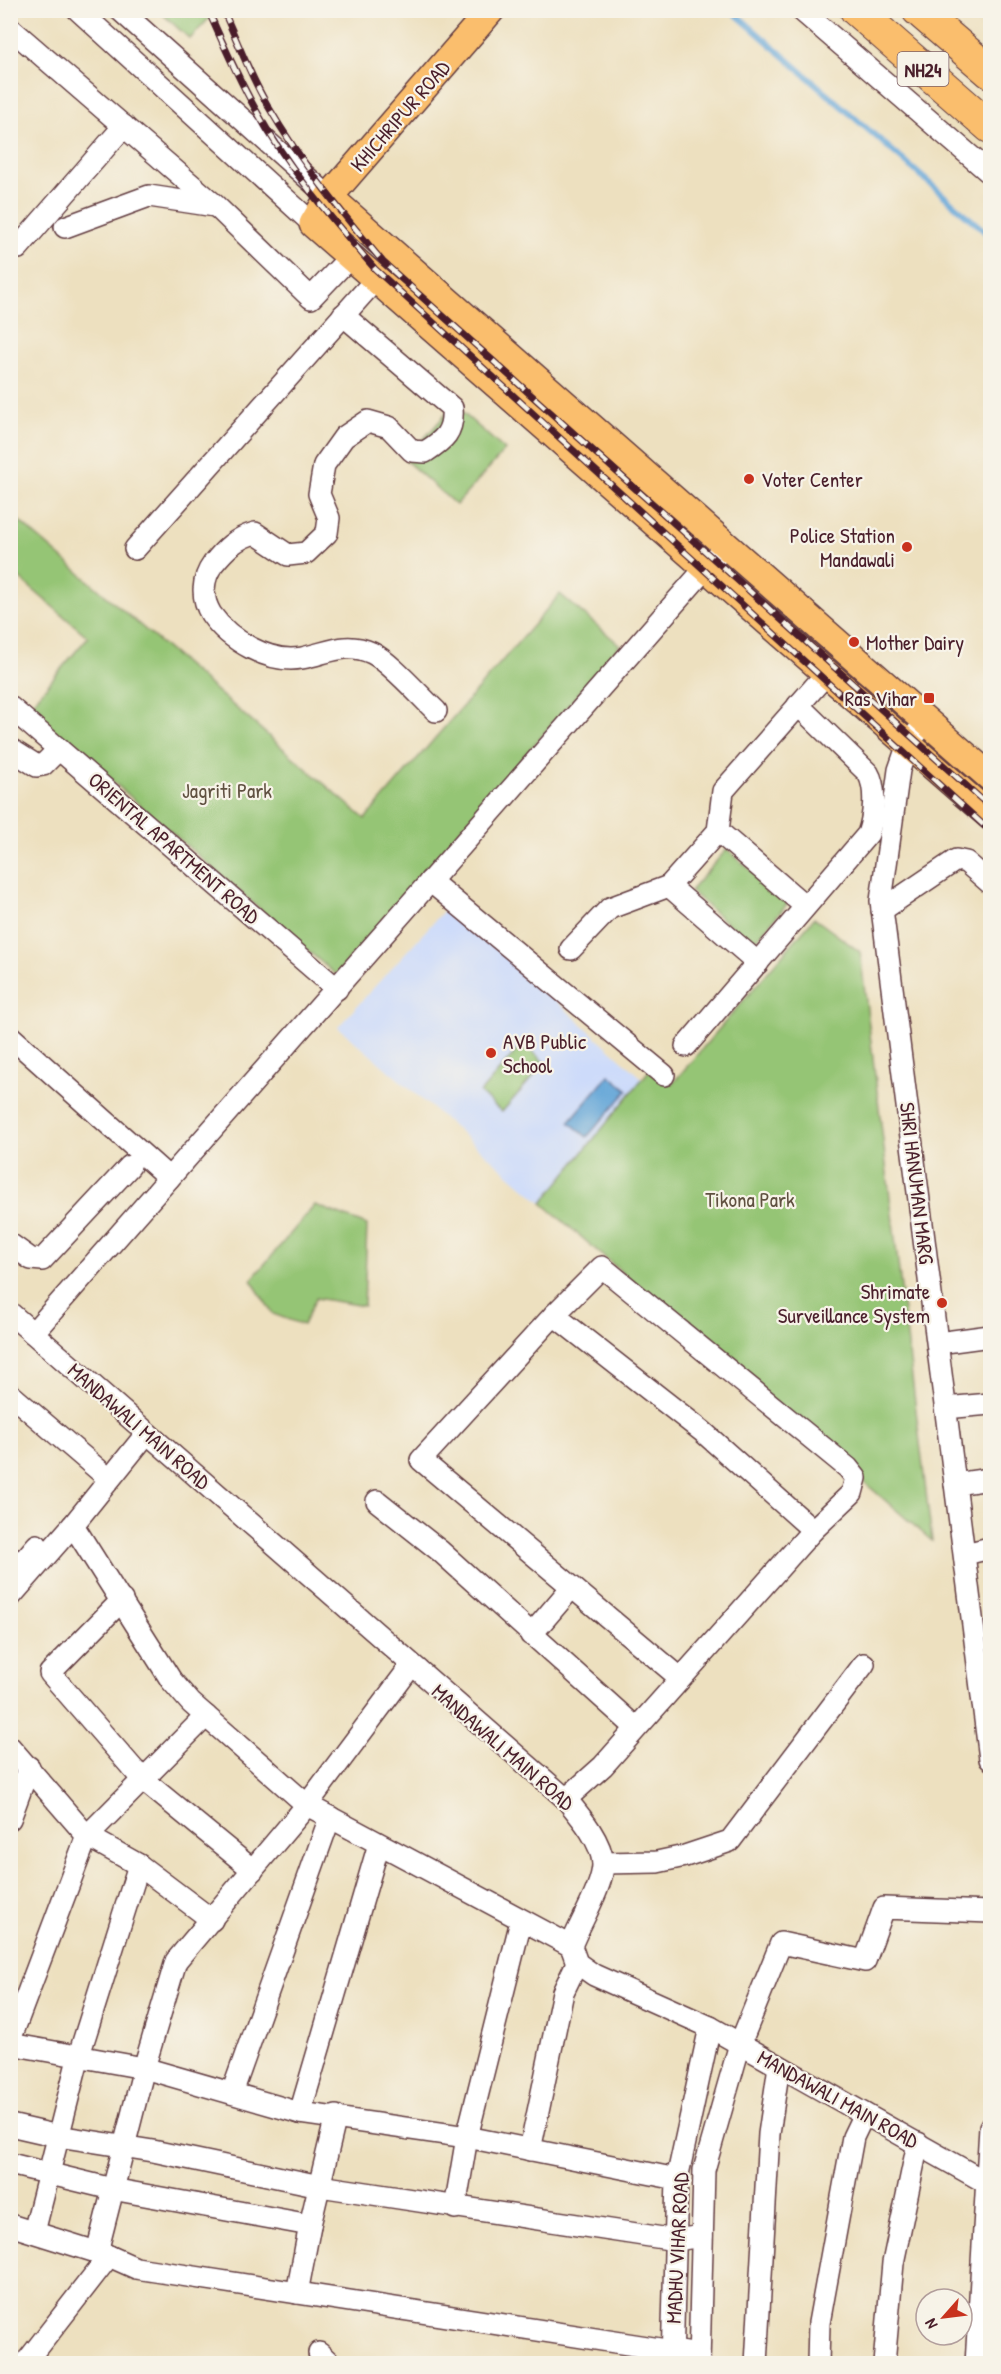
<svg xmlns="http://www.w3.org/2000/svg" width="1001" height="2374" font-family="'Patrick Hand',sans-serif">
  <rect width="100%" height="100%" fill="#f7f3e8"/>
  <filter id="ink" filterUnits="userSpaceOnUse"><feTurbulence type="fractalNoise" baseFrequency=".0167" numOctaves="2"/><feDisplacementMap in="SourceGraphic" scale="12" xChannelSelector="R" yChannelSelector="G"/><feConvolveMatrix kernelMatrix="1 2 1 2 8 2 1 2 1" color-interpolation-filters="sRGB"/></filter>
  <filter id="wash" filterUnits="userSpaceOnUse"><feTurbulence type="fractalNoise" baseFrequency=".008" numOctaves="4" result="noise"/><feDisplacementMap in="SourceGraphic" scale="24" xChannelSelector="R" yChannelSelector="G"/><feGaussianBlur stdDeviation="1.35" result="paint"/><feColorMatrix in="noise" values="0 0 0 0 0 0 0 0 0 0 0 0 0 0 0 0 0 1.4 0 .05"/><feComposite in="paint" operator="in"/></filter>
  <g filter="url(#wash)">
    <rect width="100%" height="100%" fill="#ede0bf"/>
    <polygon fill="#cddbfa" points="449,905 643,1079 542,1203 338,1027"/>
    <g fill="#95c575" stroke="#707250" stroke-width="1.5">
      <polygon points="159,11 216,11 190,39"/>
      <polygon points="454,405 505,450 456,505 405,460"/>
      <polygon points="11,514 365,819 560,594 620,645 336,975 28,708 88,637 11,571"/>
      <polygon points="727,849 788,903 752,945 690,891"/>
      <polygon points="814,918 860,952 932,1541 542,1203 651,1068 672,1084"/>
      <polygon points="523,1043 545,1063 502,1112 480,1093"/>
      <polygon points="315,1205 367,1225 364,1306 316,1298 303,1325 273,1314 251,1280"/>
    </g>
    <polygon fill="#64a6d8" stroke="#576282" stroke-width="1.5" points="609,1075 628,1090 587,1137 569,1122"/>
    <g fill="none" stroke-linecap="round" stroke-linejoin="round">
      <polyline stroke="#64a6d8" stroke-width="6" points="731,10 990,236"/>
    </g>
  </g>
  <g filter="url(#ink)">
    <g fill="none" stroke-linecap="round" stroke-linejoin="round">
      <defs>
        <g id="minor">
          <polyline points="78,10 313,224"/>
          <polyline points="120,10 329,197"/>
          <polyline points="801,10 990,173"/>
          <polyline points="10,28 216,206 311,298 350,257"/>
          <polyline points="65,227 149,196 215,206"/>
          <polyline points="10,241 18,248 124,126"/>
          <path d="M343 315 452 408C454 432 444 440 425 452L412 451 389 427 368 421 344 437 324 465 319 494 329 518 327 533 306 553 288 555 255 533C236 538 225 549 213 564 202 579 201 598 211 614 229 640 269 664 302 658 328 653 345 641 372 653 389 661 421 697 436 711"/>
          <polyline points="135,549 376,279"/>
          <polyline points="10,707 337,989"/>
          <polyline points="926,721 908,744 899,770 881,901 990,1759"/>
          <polyline points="10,749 37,766 43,765 59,749"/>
          <polyline points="718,831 805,906"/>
          <polyline points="430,881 664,1075"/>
          <polyline points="669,886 758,963"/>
          <polyline points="882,910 956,860 966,862 990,883"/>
          <polyline points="571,949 610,908 669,886 718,831 723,791 827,673"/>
          <polyline points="10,1036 169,1178"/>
          <path d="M686 1046 868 834C874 817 877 788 868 773L798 705"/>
          <polyline points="10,1244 31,1259 42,1260 130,1166"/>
          <path d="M10 1313 566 1799C580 1816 601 1840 603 1863 604 1885 579 1924 571 1946L577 1963 594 1975 710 2027 987 2183 990 2179"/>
          <polyline points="554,1315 702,1431 813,1530"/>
          <polyline points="33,1333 725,546"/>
          <polyline points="938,1343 990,1336"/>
          <polyline points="10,1394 101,1472"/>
          <polyline points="945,1408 990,1404"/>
          <polyline points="955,1484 990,1479"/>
          <polyline points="377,1501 440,1551 635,1727"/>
          <polyline points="73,1525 171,1680 191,1703 307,1805 571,1946"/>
          <polyline points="965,1554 990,1548"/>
          <polyline points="10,1557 19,1566 37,1545"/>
          <polyline points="10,1597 73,1525 147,1433"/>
          <polyline points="122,1600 50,1673 142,1779 253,1870"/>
          <polyline points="531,1635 572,1587"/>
          <polyline points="10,1747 87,1836 139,1865 212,1920"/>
          <polyline points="566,1799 603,1766 813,1530 852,1493 856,1478 848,1468 602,1267 554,1315 421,1460 679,1677"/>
          <polyline points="10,1819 29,1767"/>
          <polyline points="603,1863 657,1862 685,1856 730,1841 864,1664"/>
          <polyline points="10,2040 87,1836 206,1716"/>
          <polyline points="10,2044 144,2068 300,2113 467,2137 677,2179"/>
          <polyline points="232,2093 330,1817"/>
          <polyline points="300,2113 379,1844"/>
          <polyline points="10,2125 58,2136 153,2151 320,2186 676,2240 702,2236"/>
          <polyline points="530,2150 563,1992 577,1963"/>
          <polyline points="10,2164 112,2189 310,2225"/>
          <polyline points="455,2208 467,2137 521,1921"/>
          <polyline points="10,2225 109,2256 136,2268 699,2355"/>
          <polyline points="34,2232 79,2055 139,1865"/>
          <polyline points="97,2252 144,2068 176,1961 307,1805 411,1666"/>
          <polyline points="297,2293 310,2225 336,2116"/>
          <polyline points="319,2353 331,2364"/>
          <polyline points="672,2363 677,2179 710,2027"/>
          <polyline points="25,2364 109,2256"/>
          <polyline points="699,2364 704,2170 740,2044 781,1943 865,1961 884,1908 990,1912"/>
          <polyline points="756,2364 769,2134 779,2066"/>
          <polyline points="818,2364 819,2323 853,2137 864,2114"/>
          <polyline points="884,2364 893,2263 918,2143"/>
          <polyline points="976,2364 990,2127"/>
        </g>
        <g id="major">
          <polyline points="491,10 329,197 313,224 990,816"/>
          <polyline points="329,197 990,777"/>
        </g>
        <g id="highway">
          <polyline points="856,10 990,127"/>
          <polyline points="918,10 990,72"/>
        </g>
      </defs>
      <use href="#minor" stroke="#623c41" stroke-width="24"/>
      <use href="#major" stroke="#623c41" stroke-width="30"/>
      <use href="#highway" stroke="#623c41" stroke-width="34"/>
      <use href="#minor" stroke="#fff" stroke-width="21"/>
      <use href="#major" stroke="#fabe6d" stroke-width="27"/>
      <use href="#highway" stroke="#fabe6d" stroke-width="32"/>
      <defs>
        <g id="rail">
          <path d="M208 10C223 44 238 78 256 110 288 169 332 219 375 269L990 831"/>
          <path d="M223 10C238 42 250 76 268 106 301 163 341 212 383 262L990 807"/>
        </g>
      </defs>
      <use href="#rail" stroke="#4a1f2b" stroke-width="7"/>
      <use href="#rail" stroke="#f7f3e8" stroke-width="4.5" stroke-dasharray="14" stroke-linecap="butt"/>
    </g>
  </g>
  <g fill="#c8321e" stroke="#f7f3e8" stroke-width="2">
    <circle cx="749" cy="479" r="6"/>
    <circle cx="907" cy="547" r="6"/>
    <circle cx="854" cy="642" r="6"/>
    <rect x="923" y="692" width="12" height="12" rx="3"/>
    <circle cx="491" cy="1053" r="6"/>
    <circle cx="942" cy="1303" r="6"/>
  </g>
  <g text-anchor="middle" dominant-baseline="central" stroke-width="4.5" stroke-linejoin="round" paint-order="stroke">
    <rect fill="#f7f3e8" stroke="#7e5f64" stroke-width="1.5" x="897.5" y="52" width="51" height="34" rx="4.5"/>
    <g font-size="20" font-weight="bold" fill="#4a1f2b">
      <text x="923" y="69">NH24</text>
    </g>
    <g font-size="21" fill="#4a1f2b" stroke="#f7f3e8">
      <text transform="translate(400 116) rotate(-49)">KHICHRIPUR ROAD</text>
      <text transform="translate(174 848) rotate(41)">ORIENTAL APARTMENT ROAD</text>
      <text transform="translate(917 1183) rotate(83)">SHRI HANUMAN MARG</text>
      <text transform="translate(139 1426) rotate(41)">MANDAWALI MAIN ROAD</text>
      <text transform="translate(503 1747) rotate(41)">MANDAWALI MAIN ROAD</text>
      <text transform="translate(838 2099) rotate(29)">MANDAWALI MAIN ROAD</text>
      <text transform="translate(677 2248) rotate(-87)">MADHU VIHAR ROAD</text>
    </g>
    <g font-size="21" fill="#4a1f2b" stroke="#f7f3e8" text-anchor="start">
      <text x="761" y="479">Voter Center</text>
      <text x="895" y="535" text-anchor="end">Police Station<tspan x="895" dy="24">Mandawali</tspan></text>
      <text x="866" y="642">Mother Dairy</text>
      <text x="917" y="698" text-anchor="end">Ras Vihar</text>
      <text x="503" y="1041">AVB Public<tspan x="503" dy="24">School</tspan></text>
      <text x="930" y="1291" text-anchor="end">Shrimate<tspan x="930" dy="24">Surveillance System</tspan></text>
    </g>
    <g font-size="21" fill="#605141" stroke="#f7f3e8">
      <text x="227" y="790">Jagriti Park</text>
      <text x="750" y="1199">Tikona Park</text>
    </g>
  </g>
  <rect width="1001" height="2374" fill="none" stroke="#f7f3e8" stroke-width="36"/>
  <g transform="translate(944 2317) rotate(242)"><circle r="28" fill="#f7f3e8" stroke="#b29e9c" stroke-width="1.5"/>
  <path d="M0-4.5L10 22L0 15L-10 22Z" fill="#c8321e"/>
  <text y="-9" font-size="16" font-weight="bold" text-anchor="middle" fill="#4a1f2b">N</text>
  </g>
</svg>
